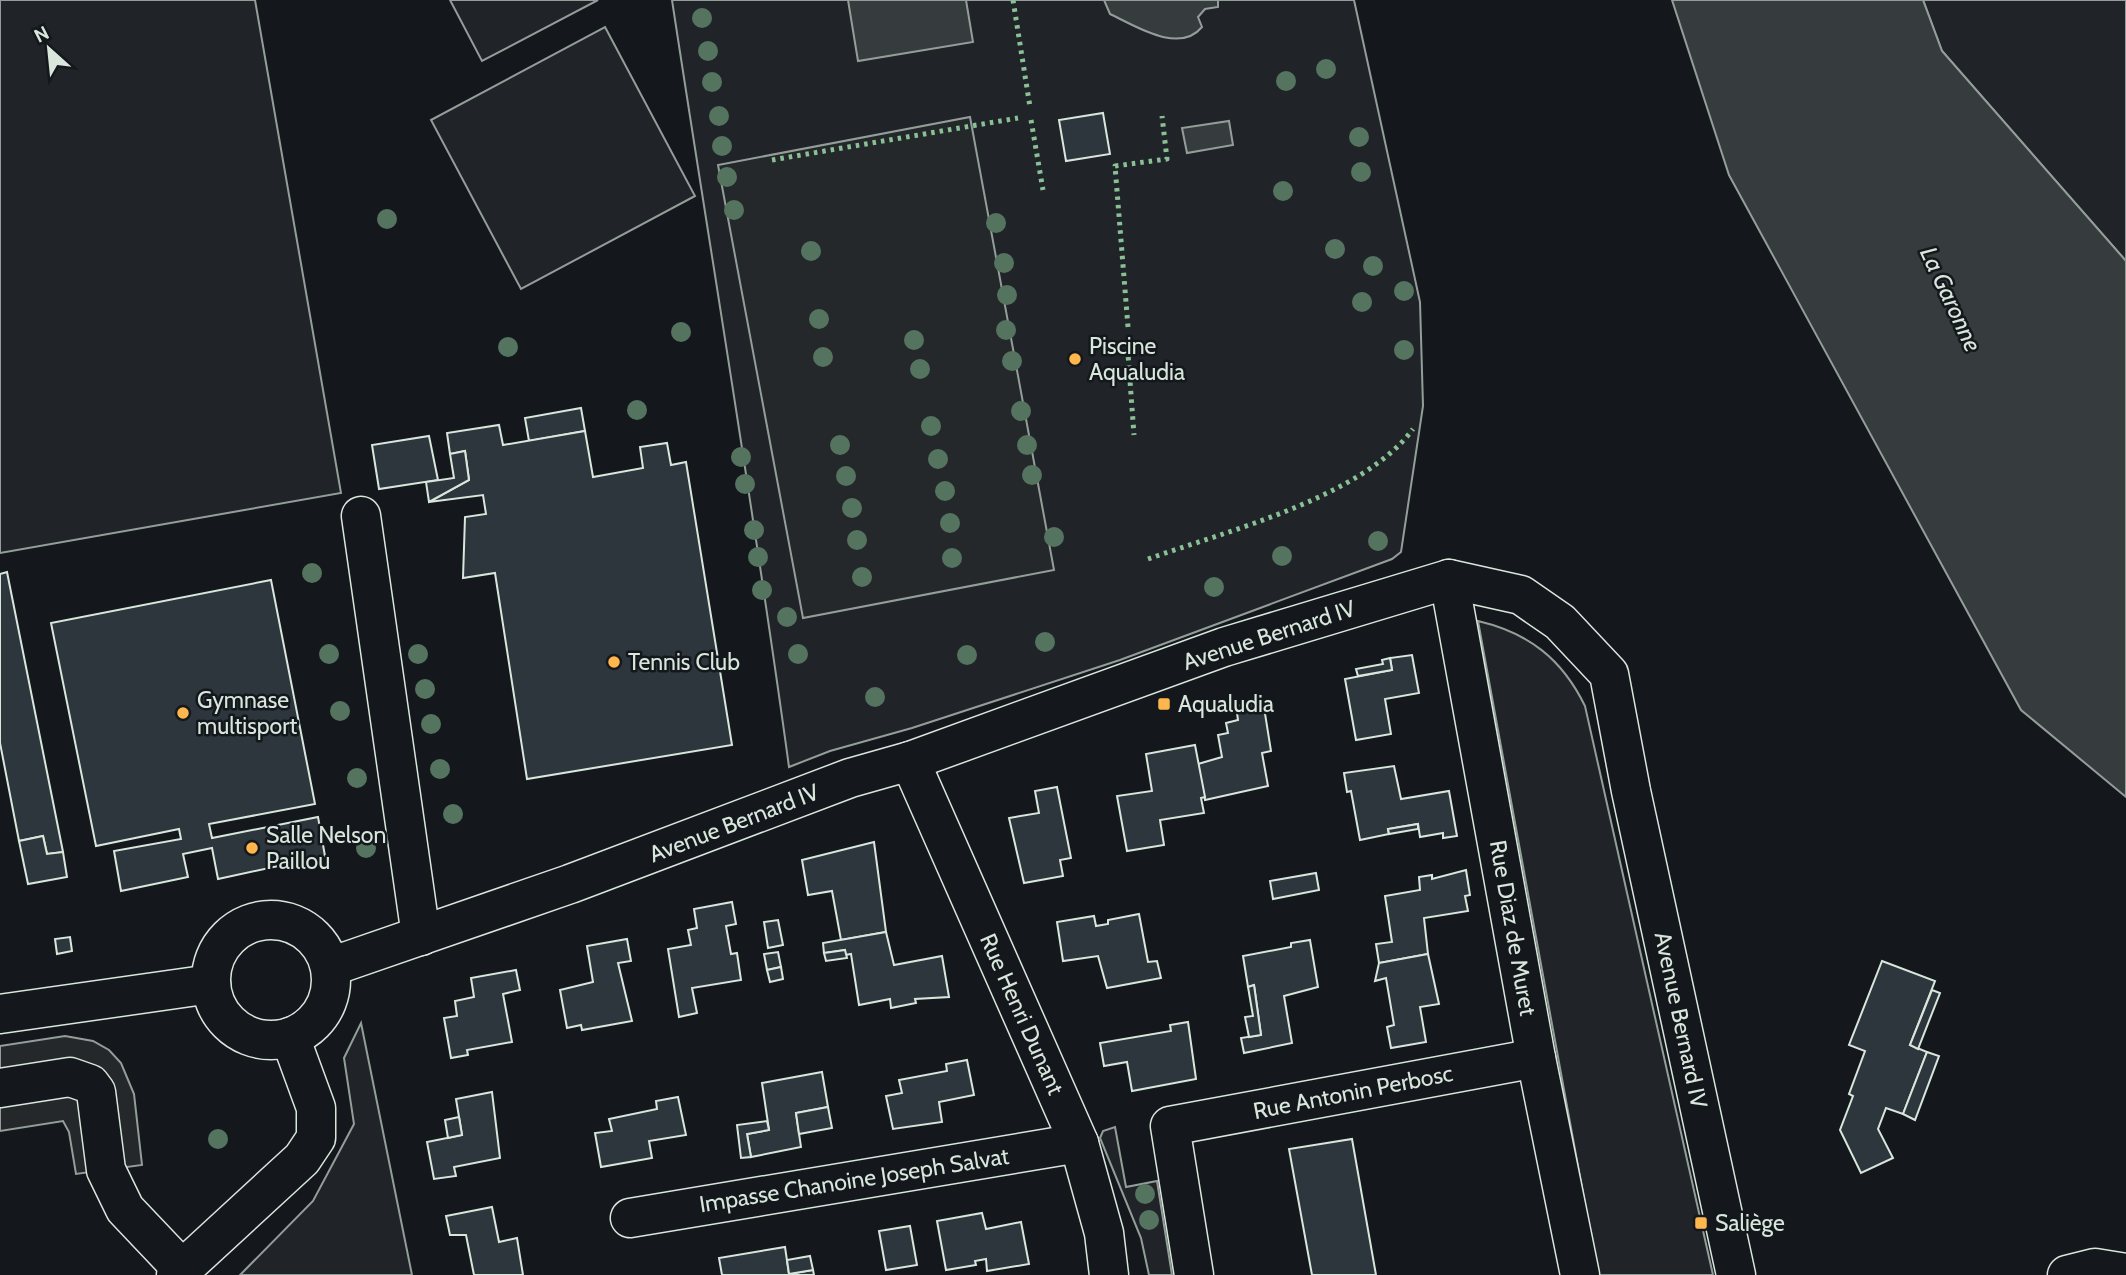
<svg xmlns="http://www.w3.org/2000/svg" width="2126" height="1275" font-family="Cabin,sans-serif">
  <rect width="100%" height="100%" fill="#14181c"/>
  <g fill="#202428" stroke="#939e99" stroke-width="2">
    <polygon points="0,0 255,0 341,493 0,553"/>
    <polygon points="450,0 598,0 482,61"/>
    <path d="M672 0H1354L1420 302 1423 406 1401 552 1392 559 1120 660 912 728 830 751 789 767C754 510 711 256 672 0Z"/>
    <polygon points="1923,0 2126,0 2126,261 1942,51"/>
    <polygon points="605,27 695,196 521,289 431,120"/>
    <path d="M1478 621C1529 633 1562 659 1585 706L1713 1275H1598Z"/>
    <polygon points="361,1023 412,1275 240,1275 313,1201 354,1124 344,1058"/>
    <polygon points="1115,1127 1126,1187 1157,1181 1172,1275 1149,1275 1141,1238 1100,1138 1103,1131"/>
  </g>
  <g fill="#24282b" stroke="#939e99" stroke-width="2">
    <polygon points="970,117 1054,570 803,618 718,165"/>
    <polygon points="65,1036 93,1041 109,1050 121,1063 134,1094 142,1165 76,1174 69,1132 63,1121 0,1131 0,1046"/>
  </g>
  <g fill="#363b3e" stroke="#939e99" stroke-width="2">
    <polygon points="848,0 966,0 973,42 858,61"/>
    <path d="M1104 0H1218V7L1205 9 1198 17 1202 27C1179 55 1134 25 1110 14Z"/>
    <polygon points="1672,0 1923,0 1942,51 2126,261 2126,797 2021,710 1729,175"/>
    <polygon points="1229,121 1233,145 1187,153 1182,128"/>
  </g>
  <g fill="#2c363c" stroke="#d8e6dc" stroke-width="2">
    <polygon points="1103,113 1110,154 1066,161 1059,120"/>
    <polygon points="581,408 585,431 529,441 525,418"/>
    <polygon points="499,425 503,445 585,431 593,477 643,468 640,447 667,443 671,465 686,462 732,745 527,779 495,573 463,578 465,517 486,514 483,495 429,502 469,480 465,451 450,454 447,433"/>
    <polygon points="429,436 438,480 379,489 372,445"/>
    <polygon points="465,451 469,480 429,502 426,482 454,478 450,454"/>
    <polygon points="7,572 63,852 47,854 43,836 19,841 0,743 0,574"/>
    <polygon points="271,580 315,804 209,824 212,838 318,817 325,856 218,879 212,848 183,854 188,877 121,891 114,851 181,839 179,829 96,846 51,623"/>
    <polygon points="1412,655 1419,693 1385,699 1391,734 1356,740 1345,679 1392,670 1390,658"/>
    <polygon points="1390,658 1392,670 1358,676 1356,669 1383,664 1382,660"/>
    <polygon points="1263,701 1271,751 1262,753 1268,786 1205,800 1198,764 1222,757 1218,735 1228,733 1226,723 1238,720 1236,706"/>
    <polygon points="1195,745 1205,797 1201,798 1204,813 1160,820 1164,845 1127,851 1117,796 1152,791 1146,754"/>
    <polygon points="1394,766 1401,799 1449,791 1457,836 1443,838 1443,833 1420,837 1418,824 1388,829 1389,834 1360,840 1351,791 1347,792 1344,773"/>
    <polygon points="1057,787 1071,858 1060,860 1063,876 1024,883 1009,818 1039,813 1035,791"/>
    <polygon points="1418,824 1418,829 1389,834 1388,829"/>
    <polygon points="43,836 47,854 63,852 67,877 28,884 19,841"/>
    <polygon points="874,842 886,932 841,940 832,891 808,895 802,860"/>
    <polygon points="1466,870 1470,895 1465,896 1468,911 1424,918 1428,954 1379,963 1376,944 1392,942 1385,896 1420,890 1419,877 1432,875 1432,879"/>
    <polygon points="1316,873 1319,890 1273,899 1270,881"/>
    <polygon points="732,902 736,924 726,926 731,954 737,953 741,980 692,988 697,1013 679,1017 668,949 691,945 688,930 697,928 694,909"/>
    <polygon points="1139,914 1148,962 1157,961 1161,978 1107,988 1098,956 1063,961 1057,922 1094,916 1096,926 1108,924 1108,920"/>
    <polygon points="778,920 783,945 768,948 764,922"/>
    <polygon points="886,932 894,965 942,956 949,997 915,999 916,1003 891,1008 890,999 859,1005 851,954 845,955 845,950 824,953 823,943"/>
    <polygon points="70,937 72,951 57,954 55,939"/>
    <polygon points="627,939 631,961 618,963 632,1021 582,1030 581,1025 567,1028 560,990 593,982 587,946"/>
    <polygon points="1310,940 1318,987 1284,996 1292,1043 1244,1053 1241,1038 1261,1035 1254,985 1248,987 1243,956 1291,947 1291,943"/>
    <polygon points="845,950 847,958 826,961 824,953"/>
    <polygon points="778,952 781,967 767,970 764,954"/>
    <polygon points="1428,954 1439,1004 1420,1007 1426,1042 1391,1048 1387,1027 1394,1025 1386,978 1375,981 1379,963"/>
    <polygon points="1882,961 1935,981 1910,1045 1927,1052 1903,1114 1886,1108 1878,1129 1893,1158 1861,1173 1840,1130 1853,1096 1849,1094 1865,1051 1849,1045"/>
    <polygon points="781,967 783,979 770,982 767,970"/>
    <polygon points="516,970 520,990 503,994 512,1042 467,1050 468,1055 451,1058 444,1018 457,1016 455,1001 474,997 471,978"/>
    <polygon points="1254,985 1261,1035 1249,1037 1245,1017 1253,1016 1248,987"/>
    <polygon points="1932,990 1940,993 1918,1049 1910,1045"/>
    <polygon points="1188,1022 1196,1079 1132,1091 1127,1062 1104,1066 1100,1043 1171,1031 1170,1025"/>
    <polygon points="1927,1052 1939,1056 1915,1120 1903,1114"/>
    <polygon points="967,1060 974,1095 939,1102 942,1122 893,1129 886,1096 902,1093 899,1080 947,1071 946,1064"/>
    <polygon points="822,1072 828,1107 796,1113 801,1147 751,1157 747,1134 769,1130 762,1083"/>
    <polygon points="492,1092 500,1158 454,1167 456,1176 434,1179 427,1142 462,1135 456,1099"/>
    <polygon points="678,1097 686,1135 649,1141 652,1158 601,1167 595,1133 612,1131 609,1119 657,1109 656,1101"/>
    <polygon points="828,1107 832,1128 799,1134 796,1113"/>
    <polygon points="459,1117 462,1135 448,1138 445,1120"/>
    <polygon points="767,1121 769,1130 747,1134 751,1157 741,1158 737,1125"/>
    <polygon points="1352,1139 1376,1275 1312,1275 1289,1149"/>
    <polygon points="492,1207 499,1242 517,1238 523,1275 474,1275 466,1235 450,1235 446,1216"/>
    <polygon points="982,1213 986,1229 1021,1222 1029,1264 987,1271 986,1259 975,1261 976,1265 946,1270 937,1221"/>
    <polygon points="910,1226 917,1265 886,1270 879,1231"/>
    <polygon points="785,1247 789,1274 813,1270 814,1275 722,1275 719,1258"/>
    <polygon points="810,1256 813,1270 789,1274 787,1260"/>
  </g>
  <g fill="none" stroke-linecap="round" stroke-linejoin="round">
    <defs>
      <g id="minor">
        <polyline points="361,516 421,936"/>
        <polyline points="1449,579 1536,1058 1580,1275"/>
        <polyline points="910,761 1079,1143 1104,1233 1109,1275"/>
        <circle cx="271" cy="980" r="60"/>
        <polyline points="330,967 570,884 850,778 910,761 1224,647 1449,579 1521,595 1560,622 1609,674 1631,791 1736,1275"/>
        <polyline points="0,1014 211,984"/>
        <polyline points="0,1088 70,1077 90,1084 96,1092 106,1170 125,1209 182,1269"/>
        <polyline points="630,1218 1079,1143"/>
        <polyline points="176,1275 302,1159 316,1138 316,1108 290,1037"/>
        <polyline points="1194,1275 1170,1126 1536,1058"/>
        <polyline points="2067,1275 2095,1268 2126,1273"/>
      </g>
    </defs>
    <use href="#minor" stroke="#d8e6dc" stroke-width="41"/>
    <use href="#minor" stroke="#14181c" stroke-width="38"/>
    <g stroke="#8ac095" stroke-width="5" stroke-dasharray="3.5 5" stroke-linecap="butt">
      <polyline points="1013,0 1030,107"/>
      <polyline points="1031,120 1043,190"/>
      <polyline points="772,160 1018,118"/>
      <polyline points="1128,327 1115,166 1167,159 1162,116"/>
      <polyline points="1127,340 1134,435"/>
      <path d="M1148 559C1227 531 1363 497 1413 429"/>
    </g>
  </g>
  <g fill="#55745f">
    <circle cx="702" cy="18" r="10"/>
    <circle cx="708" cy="51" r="10"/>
    <circle cx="1326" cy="69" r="10"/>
    <circle cx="1286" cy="81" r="10"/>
    <circle cx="712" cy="82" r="10"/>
    <circle cx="719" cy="116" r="10"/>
    <circle cx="1359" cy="137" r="10"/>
    <circle cx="722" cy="146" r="10"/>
    <circle cx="1361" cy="172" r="10"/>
    <circle cx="727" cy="177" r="10"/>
    <circle cx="1283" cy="191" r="10"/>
    <circle cx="734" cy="210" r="10"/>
    <circle cx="387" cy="219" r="10"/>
    <circle cx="996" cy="223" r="10"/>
    <circle cx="1335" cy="249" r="10"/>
    <circle cx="811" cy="251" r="10"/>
    <circle cx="1004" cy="263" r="10"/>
    <circle cx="1373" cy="266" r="10"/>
    <circle cx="1404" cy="291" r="10"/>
    <circle cx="1007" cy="295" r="10"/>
    <circle cx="1362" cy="302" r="10"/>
    <circle cx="819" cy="319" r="10"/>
    <circle cx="1006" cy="330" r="10"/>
    <circle cx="681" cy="332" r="10"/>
    <circle cx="914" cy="340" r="10"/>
    <circle cx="508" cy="347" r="10"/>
    <circle cx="1404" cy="350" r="10"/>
    <circle cx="823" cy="357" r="10"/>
    <circle cx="1012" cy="361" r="10"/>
    <circle cx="920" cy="369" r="10"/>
    <circle cx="637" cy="410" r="10"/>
    <circle cx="1021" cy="411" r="10"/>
    <circle cx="931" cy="426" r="10"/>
    <circle cx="840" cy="445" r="10"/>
    <circle cx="1027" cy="445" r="10"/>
    <circle cx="741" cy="457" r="10"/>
    <circle cx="938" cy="459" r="10"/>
    <circle cx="1032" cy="475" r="10"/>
    <circle cx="846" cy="476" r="10"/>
    <circle cx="745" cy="484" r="10"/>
    <circle cx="945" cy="491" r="10"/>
    <circle cx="852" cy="508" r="10"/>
    <circle cx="950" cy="523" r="10"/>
    <circle cx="754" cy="530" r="10"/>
    <circle cx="1054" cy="537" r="10"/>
    <circle cx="857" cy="540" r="10"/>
    <circle cx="1378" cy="541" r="10"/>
    <circle cx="1282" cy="556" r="10"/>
    <circle cx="758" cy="557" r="10"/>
    <circle cx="952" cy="558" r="10"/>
    <circle cx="312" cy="573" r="10"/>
    <circle cx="862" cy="577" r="10"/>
    <circle cx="1214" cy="587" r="10"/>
    <circle cx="762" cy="590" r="10"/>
    <circle cx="787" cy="617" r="10"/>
    <circle cx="1045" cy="642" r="10"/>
    <circle cx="329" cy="654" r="10"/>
    <circle cx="418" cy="654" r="10"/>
    <circle cx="798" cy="654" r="10"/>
    <circle cx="967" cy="655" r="10"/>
    <circle cx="425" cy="689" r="10"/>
    <circle cx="875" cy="697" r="10"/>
    <circle cx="340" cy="711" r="10"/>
    <circle cx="431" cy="724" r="10"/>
    <circle cx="440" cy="769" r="10"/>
    <circle cx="357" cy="778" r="10"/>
    <circle cx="453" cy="814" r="10"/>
    <circle cx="366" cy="848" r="10"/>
    <circle cx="218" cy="1139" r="10"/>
    <circle cx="1145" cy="1194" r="10"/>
    <circle cx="1149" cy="1220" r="10"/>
  </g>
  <g fill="#ffb74d" stroke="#14181c" stroke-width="2.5">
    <circle cx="1075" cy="359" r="7"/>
    <circle cx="614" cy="662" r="7"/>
    <rect x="1157" y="697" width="14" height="14" rx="3.5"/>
    <circle cx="183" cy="713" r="7"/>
    <circle cx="252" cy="848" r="7"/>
    <rect x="1694" y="1216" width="14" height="14" rx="3.5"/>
  </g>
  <g text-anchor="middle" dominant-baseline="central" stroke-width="5" stroke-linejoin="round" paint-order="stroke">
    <g font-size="23" fill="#d8e6dc" stroke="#14181c" text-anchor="start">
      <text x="1089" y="346">Piscine<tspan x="1089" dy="26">Aqualudia</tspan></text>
      <text x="628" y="662">Tennis Club</text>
      <text x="197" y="700">Gymnase<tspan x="197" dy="26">multisport</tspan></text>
      <text x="1178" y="704">Aqualudia</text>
      <text x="266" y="835">Salle Nelson<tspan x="266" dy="26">Paillou</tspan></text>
      <text x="1715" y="1223">Saliège</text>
    </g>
    <g font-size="23" fill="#d8e6dc" stroke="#14181c">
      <text transform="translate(1269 635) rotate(-18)">Avenue Bernard IV</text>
      <text transform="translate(734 823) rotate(-21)">Avenue Bernard IV</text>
      <text transform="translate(1513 928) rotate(80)">Rue Diaz de Muret</text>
      <text transform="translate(1022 1014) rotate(66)">Rue Henri Dunant</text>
      <text transform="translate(1681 1020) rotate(78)">Avenue Bernard IV</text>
      <text transform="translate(1353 1092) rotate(-11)">Rue Antonin Perbosc</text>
      <text transform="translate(854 1180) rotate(-9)">Impasse Chanoine Joseph Salvat</text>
    </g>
    <g font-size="24" font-style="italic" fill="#d8e6dc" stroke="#14181c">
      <text transform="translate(1951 299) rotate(65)">La Garonne</text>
    </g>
  </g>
  <g transform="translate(49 49) rotate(333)" stroke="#14181c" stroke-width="5" paint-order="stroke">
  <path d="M0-5L12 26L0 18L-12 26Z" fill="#d8e6dc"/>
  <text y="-10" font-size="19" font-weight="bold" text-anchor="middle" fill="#d8e6dc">N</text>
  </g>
</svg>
